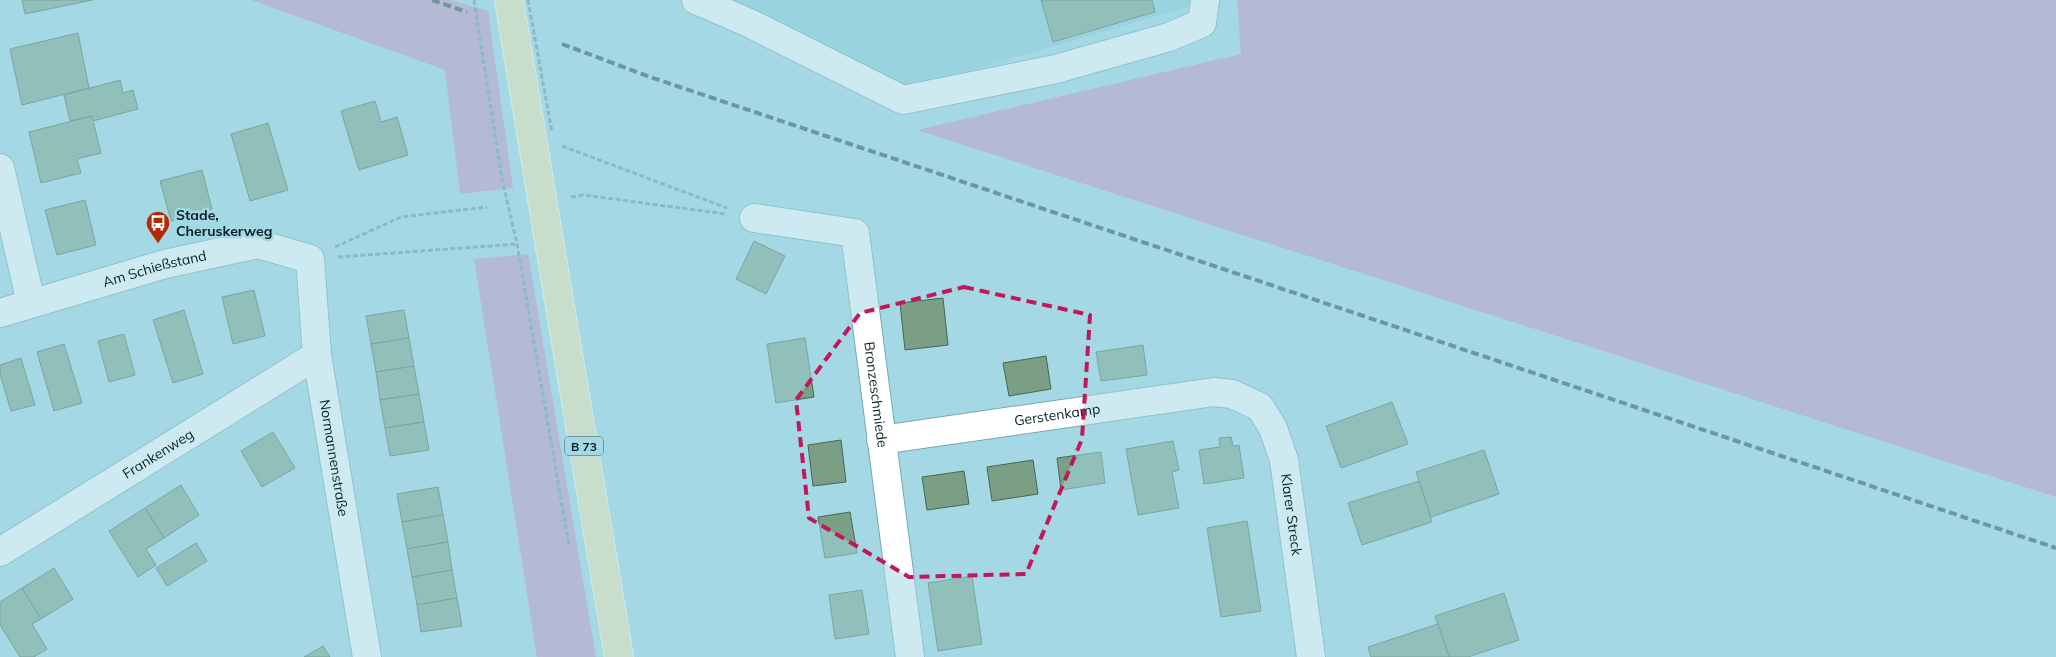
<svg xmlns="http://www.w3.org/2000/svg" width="2056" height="657" font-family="Mulish,sans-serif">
  <rect width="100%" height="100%" fill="#a4d8e4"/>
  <polygon fill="#8fcddb" points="722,0 1194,0 1195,5 907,89"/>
  <g fill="#cb95c0">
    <polygon points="251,0 451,0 488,11 513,188 460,194 445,70"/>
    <polygon points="1237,0 2056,0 2056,497 917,130 1241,54"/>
    <polygon points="528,254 596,657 537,657 474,259"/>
  </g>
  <g fill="#7a9f85" stroke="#456850">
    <polygon points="22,0 93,0 25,14"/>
    <polygon points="1041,0 1152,0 1155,12 1053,42"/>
    <polygon points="78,33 89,88 22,105 10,49"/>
    <polygon points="120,80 123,93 133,90 138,109 93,121 92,116 70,121 64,95"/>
    <polygon points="375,101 381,122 397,117 408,155 359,170 341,111"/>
    <polygon points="92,116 101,153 77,159 81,173 41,183 29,132"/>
    <polygon points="268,123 288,190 250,201 231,134"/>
    <polygon points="202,170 212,209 171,221 160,181"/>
    <polygon points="85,200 96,245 57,255 45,210"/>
    <polygon points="754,241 785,256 766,294 736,279"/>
    <polygon points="254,290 265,336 233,344 222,297"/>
    <polygon points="943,298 948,345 905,350 900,303"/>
    <polygon points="184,310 203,374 173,383 153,320"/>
    <polygon points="404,310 409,338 371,344 366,316"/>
    <polygon points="124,334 135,375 109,382 98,341"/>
    <polygon points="409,338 414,366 376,372 371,344"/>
    <polygon points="805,338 814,397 776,403 767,344"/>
    <polygon points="64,344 82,403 54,411 37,352"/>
    <polygon points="1143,345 1147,375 1101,381 1096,352"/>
    <polygon points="1046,356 1051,389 1009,396 1003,363"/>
    <polygon points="21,358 35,405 11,411 0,374 0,365"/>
    <polygon points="414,366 419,394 380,400 376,372"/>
    <polygon points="419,394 424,422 385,428 380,400"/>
    <polygon points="1392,402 1408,444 1341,468 1326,426"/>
    <polygon points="424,422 429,450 390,456 385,428"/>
    <polygon points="273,432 295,468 262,487 241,451"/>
    <polygon points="1231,437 1233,446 1239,445 1244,478 1204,484 1199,450 1220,447 1219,438"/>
    <polygon points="841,440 846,482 813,486 808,445"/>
    <polygon points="1173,441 1179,470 1172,472 1179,508 1138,515 1126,449"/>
    <polygon points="1484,450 1499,494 1431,517 1416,472"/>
    <polygon points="1101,452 1105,483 1061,490 1057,458"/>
    <polygon points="1033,460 1038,494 992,501 987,467"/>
    <polygon points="964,471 969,504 927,510 922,477"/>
    <polygon points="1419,481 1432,522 1362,545 1348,503"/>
    <polygon points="181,485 199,515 164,538 145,508"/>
    <polygon points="438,487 443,515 402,522 397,494"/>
    <polygon points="145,508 164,538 146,549 156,565 138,577 109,531"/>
    <polygon points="850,512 857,553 825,558 818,517"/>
    <polygon points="443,515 448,542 407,549 402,522"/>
    <polygon points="1247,521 1261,611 1221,617 1207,528"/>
    <polygon points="448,542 452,570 412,577 407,549"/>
    <polygon points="196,543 207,561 167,586 156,568"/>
    <polygon points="54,568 73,599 41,619 22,588"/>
    <polygon points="452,570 457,598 417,605 412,577"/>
    <polygon points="972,576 982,644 938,651 928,583"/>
    <polygon points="22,588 41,619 32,624 47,649 34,657 20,657 0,625 0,602"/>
    <polygon points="862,590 869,634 835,639 829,595"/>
    <polygon points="1504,593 1519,640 1468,657 1449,657 1435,616"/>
    <polygon points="457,598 462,626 421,632 417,605"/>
    <polygon points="1438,624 1449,657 1371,657 1368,647"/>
    <polygon points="323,646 330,657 304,657"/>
  </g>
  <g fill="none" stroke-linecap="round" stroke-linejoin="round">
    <defs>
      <g id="minor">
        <polyline points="696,0 749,23 903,100 1056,69 1169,37 1202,23 1205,0"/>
        <polyline points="0,168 31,303"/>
        <path id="s1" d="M754 218 855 233 910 657"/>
        <path id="s2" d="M0 313 165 264 258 244 310 259 317 355 367 657"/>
        <path id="s3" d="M881 440 1214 392 1232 394 1260 407 1273 428 1284 460 1311 657"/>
        <path id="s4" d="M0 552 317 355"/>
      </g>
      <g id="major">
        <polyline points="509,0 535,156"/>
        <polyline points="548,235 619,657"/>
      </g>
    </defs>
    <use href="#minor" stroke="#76a8b4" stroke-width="30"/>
    <use href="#major" stroke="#fff" stroke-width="30"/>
    <g stroke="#6d96a0" stroke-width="3" stroke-dasharray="5 2.5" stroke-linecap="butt">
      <polyline points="474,0 502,179 517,244 569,546"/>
      <polyline points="562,146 727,208"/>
      <polyline points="571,197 583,195 726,214"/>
      <polyline points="335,247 401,217 487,207"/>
      <polyline points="338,257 517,244"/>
    </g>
    <use href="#minor" stroke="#fff" stroke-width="28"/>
    <use href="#major" stroke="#f4e3aa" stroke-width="28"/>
    <g stroke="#2c484e" stroke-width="4" stroke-dasharray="8 4" stroke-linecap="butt">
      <polyline points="432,0 467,12"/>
      <polyline points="562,44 650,77 2056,548"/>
    </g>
    <defs>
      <polyline id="major-bridge" points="535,156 548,235"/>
    </defs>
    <use href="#major-bridge" stroke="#fff" stroke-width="30" stroke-linecap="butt"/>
    <polyline stroke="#6d96a0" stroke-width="3" stroke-dasharray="5 2.5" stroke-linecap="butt" points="528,0 552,132"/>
    <use href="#major-bridge" stroke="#f4e3aa" stroke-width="28"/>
  </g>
  <path d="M0 0H2056V657H0ZM964 287 1090 315 1082 439 1026 574 909 577 809 518 796 400 860 313Z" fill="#a4d8e4" fill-opacity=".55" fill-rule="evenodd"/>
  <path fill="none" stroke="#c2185b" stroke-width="4" stroke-dasharray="10 6" stroke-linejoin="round" d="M964 287 1090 315 1082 439 1026 574 909 577 809 518 796 400 860 313Z"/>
  <defs>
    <symbol id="bus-pin" viewBox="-11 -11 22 30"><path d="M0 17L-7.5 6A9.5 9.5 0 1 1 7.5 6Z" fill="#b42905" stroke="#a4d8e4"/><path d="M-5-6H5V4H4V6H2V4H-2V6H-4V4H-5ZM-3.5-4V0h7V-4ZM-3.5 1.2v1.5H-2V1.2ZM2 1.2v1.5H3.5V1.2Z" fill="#fff"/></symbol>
  </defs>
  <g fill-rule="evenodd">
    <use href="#bus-pin" x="144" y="209" width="28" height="38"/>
  </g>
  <g text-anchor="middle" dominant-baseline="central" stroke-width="5" stroke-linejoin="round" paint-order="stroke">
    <rect fill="#a4d8e4" stroke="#39575e" stroke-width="1" x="565" y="436.5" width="38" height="19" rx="4"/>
    <g font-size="12" font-weight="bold" fill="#0b2025">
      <text x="584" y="446">B 73</text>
    </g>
    <g font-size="14" font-weight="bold" fill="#0b2025" stroke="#a4d8e4" text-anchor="start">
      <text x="176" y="215">Stade,<tspan x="176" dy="16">Cheruskerweg</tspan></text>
    </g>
    <g font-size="14" fill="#0b2025" stroke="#a4d8e4">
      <text stroke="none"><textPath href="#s2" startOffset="161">Am Schießstand</textPath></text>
      <text stroke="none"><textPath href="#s1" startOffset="265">Bronzeschmiede</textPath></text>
      <text stroke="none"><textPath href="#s3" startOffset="178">Gerstenkamp</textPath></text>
      <text stroke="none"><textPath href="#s4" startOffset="186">Frankenweg</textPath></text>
      <text stroke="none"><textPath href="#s2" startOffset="522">Normannenstraße</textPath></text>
      <text stroke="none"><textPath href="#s3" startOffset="499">Klarer Streck</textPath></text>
    </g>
  </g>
</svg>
